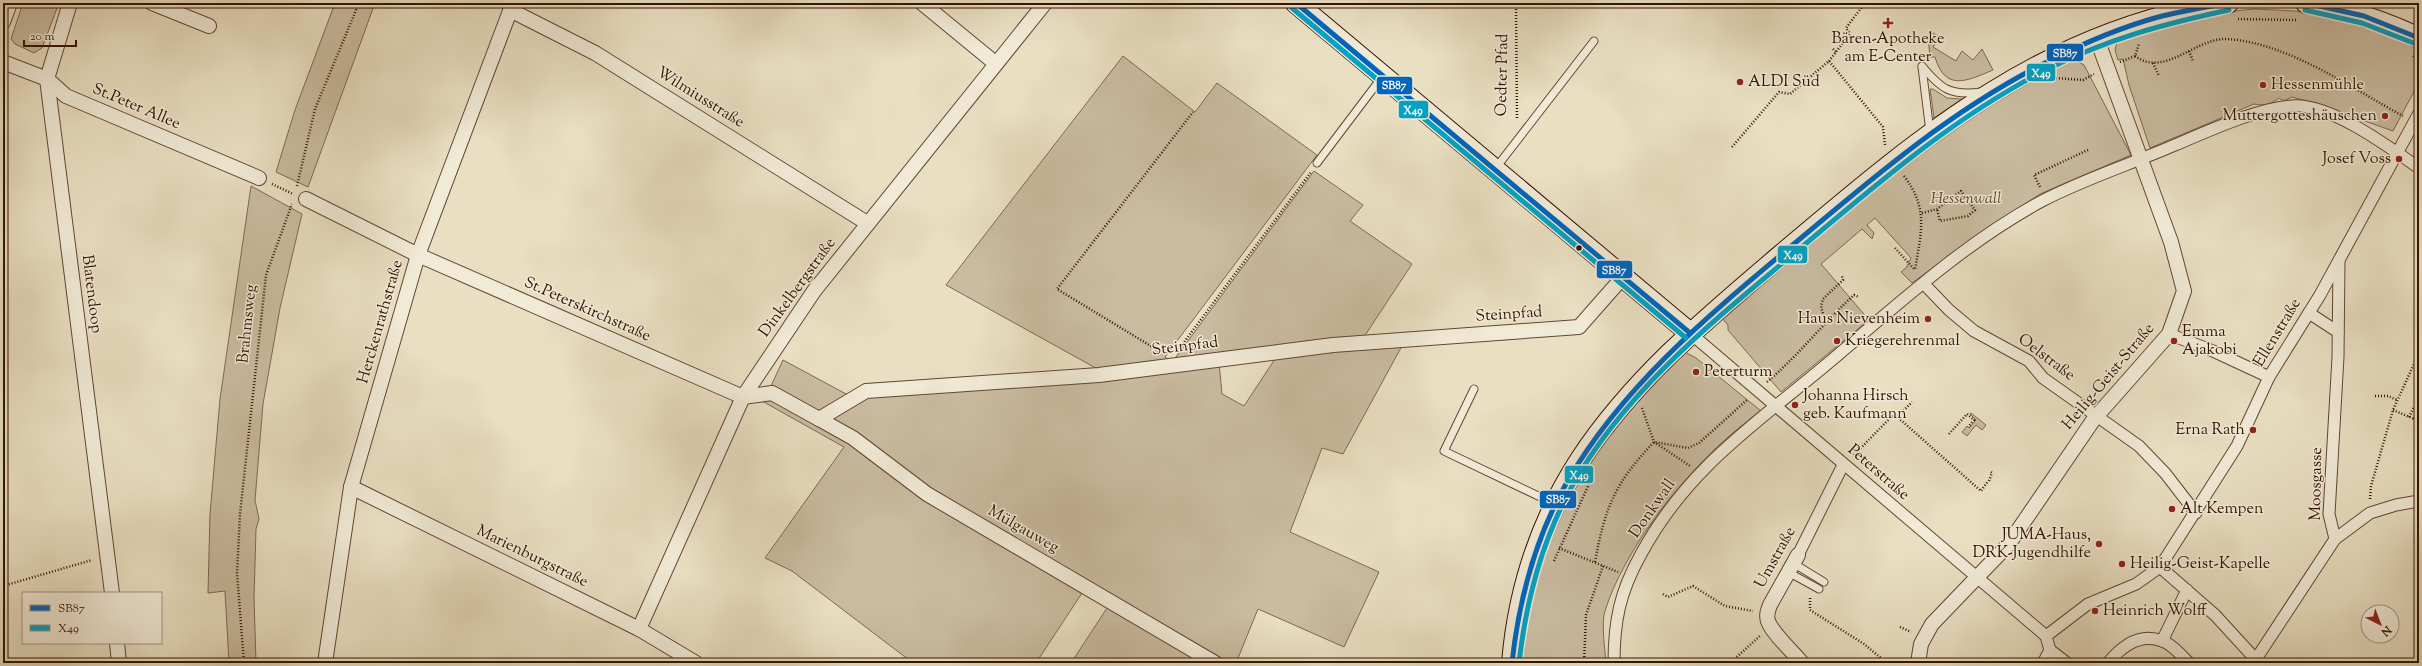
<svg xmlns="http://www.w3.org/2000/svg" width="2422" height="666" font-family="'Sorts Mill Goudy',serif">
  <rect width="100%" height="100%" fill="#e9dfc2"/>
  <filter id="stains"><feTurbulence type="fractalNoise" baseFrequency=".005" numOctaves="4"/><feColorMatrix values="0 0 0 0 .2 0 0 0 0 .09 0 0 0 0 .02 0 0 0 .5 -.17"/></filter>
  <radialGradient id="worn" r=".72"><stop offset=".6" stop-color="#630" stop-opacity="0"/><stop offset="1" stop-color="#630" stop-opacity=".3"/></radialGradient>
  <g fill="#cabca1" stroke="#7f6852">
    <polygon points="23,3 59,3 42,48 34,53 15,44 11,39"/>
    <polygon points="335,3 375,3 308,187 276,172 295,110"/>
    <path d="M2255 9 2314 12 2366 27 2419 47V82L2393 131 2317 104 2292 97 2284 101 2279 98C2270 105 2264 106 2254 104L2150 148 2129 85 2123 59 2118 60 2115 50 2117 42C2163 23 2206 13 2255 9Z"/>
    <path d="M1933 33 1940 37 1933 47 1956 61 1962 51 1973 60 1982 49 1993 70C1967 81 1945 92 1935 57H1930L1928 37Z"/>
    <polygon points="1123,56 1195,112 1217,83 1317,155 1165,357 1170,360 1101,371 946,285"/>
    <polygon points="2075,60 2084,65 2131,155 2040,194 1979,234 1912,283 1901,272 1906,268 1911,258 1875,218 1867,225 1874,233 1872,239 1862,229 1821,264 1869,320 1781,392 1728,330 1728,325 1721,317 1900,166 2022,84"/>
    <polygon points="1930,89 1933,89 1947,98 1962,99 1934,118"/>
    <polygon points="1314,171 1363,205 1350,221 1412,264 1362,340 1173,361"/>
    <polygon points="251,186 302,214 280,308 263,404 255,500 259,519 256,529 254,597 256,663 229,663 225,591 208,593 210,514 220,399"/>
    <polygon points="1403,344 1343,454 1322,448 1290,532 1379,572 1344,647 1258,609 1236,663 1223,663 1098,586 930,489 833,420 833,418 865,395 1219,363 1222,394 1244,406 1277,356"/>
    <path d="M1685 352 1696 358 1761 411C1750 420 1738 428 1727 438 1681 478 1623 552 1605 611 1601 623 1605 649 1606 663H1521C1522 647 1523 630 1526 615 1543 535 1582 459 1638 399 1653 383 1669 368 1685 352Z"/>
    <polygon points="783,360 848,395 819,413 771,386"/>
    <polygon points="766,395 848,441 1084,590 1036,663 913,663 792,571 765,558 844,447 762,401"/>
    <polygon points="1971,413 1986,425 1982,430 1976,425 1967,436 1962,432 1967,426 1969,428 1976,420 1970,414"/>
    <polygon points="1109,605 1206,663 1071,663"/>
  </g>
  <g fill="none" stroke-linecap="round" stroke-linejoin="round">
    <defs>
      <g id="service">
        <path d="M1922 66C1941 89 1950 96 1981 92"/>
        <polyline points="1922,67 1930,132"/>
        <polyline points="1317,163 1382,77"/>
        <polyline points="1495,169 1594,41"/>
        <polyline points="1474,389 1444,451 1555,504"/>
        <polyline points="1793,563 1824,582"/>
        <polyline points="1788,572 1819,589"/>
      </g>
      <g id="pedestrian">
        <polyline points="1924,284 1949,310 1974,331 2029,361 2043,378 2139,446 2165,473 2196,513"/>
        <polyline points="2309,313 2338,332"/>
        <polyline points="1690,333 2046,636 2050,650"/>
        <polyline points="2169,334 2213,351 2269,377"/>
        <polyline points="2335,539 2370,513 2396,505 2419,501"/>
        <polyline points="1798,555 1843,465"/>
        <polyline points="2160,567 2215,615 2259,663"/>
        <polyline points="2046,636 2088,604 2136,584 2160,567 2237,446 2269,377 2320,295 2419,113"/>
        <polyline points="2162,641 2187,590"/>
        <polyline points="2050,650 2067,663"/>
        <polyline points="2256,659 2335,539 2329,514 2338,357 2339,261"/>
        <path d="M1614 663C1614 621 1620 592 1640 556 1688 466 1759 422 1833 359 1899 303 1966 242 2042 201 2084 179 2131 164 2175 145 2206 132 2258 108 2291 106 2329 102 2389 147 2419 168"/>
        <polyline points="2043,663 2050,650"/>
        <path d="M2108 663C2121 647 2139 632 2162 641 2172 644 2182 656 2189 663"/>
      </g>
      <g id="minor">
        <polyline points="70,3 47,79 112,593"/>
        <polyline points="152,3 209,26"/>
        <polyline points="922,3 995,63"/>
        <polyline points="510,10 595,53 867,223"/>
        <polyline points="3,22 10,3"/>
        <polyline points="3,62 47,79 66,96 259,178"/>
        <polyline points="306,199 418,255 743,397 772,393 819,419 866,391 1099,375 1333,345 1579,327 1623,277"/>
        <polyline points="819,419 853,438 927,494 1215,663"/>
        <polyline points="351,487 639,629 696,663"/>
        <path d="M1798 555 1770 605C1768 610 1766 615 1768 621 1772 633 1793 652 1802 663"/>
        <polyline points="639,629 743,397 814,291 1045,3"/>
        <polyline points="117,643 119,663"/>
        <polyline points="325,663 351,487 418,255 513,3"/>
        <polyline points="1918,663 1921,644 1932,624 2008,545 2094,419 2169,334 2184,291 2171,242 2097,39"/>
      </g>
      <g id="secondary">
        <polyline points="1296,3 1690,333"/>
        <path d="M2306 3C2345 8 2383 21 2419 38"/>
        <path d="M1512 663C1518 590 1540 522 1580 460 1633 379 1708 317 1781 255 1917 140 2045 29 2228 3"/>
      </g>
    </defs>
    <use href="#service" stroke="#614632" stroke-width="9"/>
    <use href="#pedestrian" stroke="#614632" stroke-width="13"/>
    <use href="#minor" stroke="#614632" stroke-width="16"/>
    <use href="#secondary" stroke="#341302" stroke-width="22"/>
    <g stroke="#341302" stroke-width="2.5" stroke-dasharray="1 2" stroke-linecap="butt">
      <polyline points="1516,3 1517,120"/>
      <polyline points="2238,19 2297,20"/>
      <polyline points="1833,49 1836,52"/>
      <polyline points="2189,51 2193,61"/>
      <path d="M2135 56C2164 78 2196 38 2226 39 2287 42 2351 88 2403 116"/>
      <polyline points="2413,56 2419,61"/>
      <polyline points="1829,61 1850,34 1846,28 1865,3"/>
      <polyline points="2120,62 2135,56 2139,44"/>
      <polyline points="2153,63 2159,76"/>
      <polyline points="2056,78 2083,80 2094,74"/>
      <polyline points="1732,147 1779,92 1790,94 1829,61 1883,127 1885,145"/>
      <path d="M1904 176C1929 209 1921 232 1915 270"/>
      <polyline points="272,184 293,194"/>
      <polyline points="297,186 315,109 359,3"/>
      <polyline points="2040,187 2034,175 2088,150"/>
      <polyline points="1922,213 1937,209 1961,191 1975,210 1968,216 1940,221 1937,209"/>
      <polyline points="1895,248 1915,270"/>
      <polyline points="1825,322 1821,306 1823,299 1843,280 1842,276"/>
      <polyline points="1179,349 1311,172"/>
      <polyline points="1159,351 1057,289 1193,112"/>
      <path d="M1767 382C1799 355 1824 322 1854 295L1859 297"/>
      <polyline points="2375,396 2388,396 2397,400"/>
      <polyline points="1642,408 1654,442 1690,466"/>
      <polyline points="2393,410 2419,421"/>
      <polyline points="1897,417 1912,402"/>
      <polyline points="2409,417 2414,407 2417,409"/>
      <polyline points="2414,419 2419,408"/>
      <polyline points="1949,434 1967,414 1974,420 1969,426 1970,427"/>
      <polyline points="1854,455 1894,414 1981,491 1988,481"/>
      <polyline points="1989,481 1992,473 1991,472"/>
      <polyline points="2370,499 2371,486 2393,410 2419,353"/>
      <polyline points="1559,548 1618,572"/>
      <polyline points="1554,561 1589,484"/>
      <path d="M1595 562C1605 507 1615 483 1654 442L1688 448 1699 443 1747 400"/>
      <polyline points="3,586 92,560"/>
      <polyline points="1663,594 1668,597 1693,586 1725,606 1753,611"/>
      <polyline points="1810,598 1810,610 1864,644 1887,663"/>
      <polyline points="1900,627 1911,632"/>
      <polyline points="244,663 237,573 240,514 266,275 292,204"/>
      <polyline points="1584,663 1586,615 1603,566"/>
      <polyline points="1730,663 1760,636"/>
    </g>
    <use href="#service" stroke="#f1ead7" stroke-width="7"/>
    <use href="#pedestrian" stroke="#f1ead7" stroke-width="11"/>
    <use href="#minor" stroke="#f1ead7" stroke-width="14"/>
    <use href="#secondary" stroke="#f1ead7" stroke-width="20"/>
    <defs>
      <g id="bus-1">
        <polyline points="1296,3 1690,333"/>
        <polyline points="2306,3 2364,16 2419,38"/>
        <path d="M1512 663C1519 599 1535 538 1567 482 1624 383 1715 310 1801 238 1877 174 1954 109 2043 64 2081 44 2121 27 2162 16 2184 11 2206 7 2228 3"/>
      </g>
      <g id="bus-2">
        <polyline points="1292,8 1686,338"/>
        <polyline points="2305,10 2362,23 2416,44"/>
        <path d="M1519 663C1526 601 1541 543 1571 488 1625 390 1718 317 1803 246 1879 182 1957 115 2046 70 2107 39 2163 24 2229 10"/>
      </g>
    </defs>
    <use href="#bus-1" stroke="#f1ead7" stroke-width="8"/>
    <use href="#bus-2" stroke="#f1ead7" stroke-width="8"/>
    <use href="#bus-1" stroke="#0065bd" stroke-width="5"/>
    <use href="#bus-2" stroke="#03a2c4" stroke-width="5"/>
  </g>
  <g fill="#8f2418" stroke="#f1ead7" stroke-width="1.5">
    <path d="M1886 17h4v4h4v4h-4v4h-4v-4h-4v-4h4z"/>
    <circle cx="1740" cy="82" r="4"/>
    <circle cx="2263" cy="85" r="4"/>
    <circle cx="2385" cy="116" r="4"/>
    <circle cx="2399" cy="159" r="4"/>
    <circle cx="1928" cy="319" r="4"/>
    <circle cx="1837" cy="341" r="4"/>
    <circle cx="2174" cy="341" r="4"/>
    <circle cx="1696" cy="372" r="4"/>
    <circle cx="1795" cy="405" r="4"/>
    <circle cx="2253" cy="430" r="4"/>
    <circle cx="2172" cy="509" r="4"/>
    <circle cx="2099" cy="544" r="4"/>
    <circle cx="2122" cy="564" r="4"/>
    <circle cx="2095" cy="611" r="4"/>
  </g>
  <circle fill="#341302" stroke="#f1ead7" stroke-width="1.5" cx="1579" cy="248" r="3.5"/>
  <g text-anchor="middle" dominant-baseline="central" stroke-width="3" stroke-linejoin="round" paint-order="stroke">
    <g font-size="16" fill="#341302" stroke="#f1ead7" text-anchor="start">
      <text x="1888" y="39" text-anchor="middle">Bären-Apotheke<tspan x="1888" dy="18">am E-Center</tspan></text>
      <text x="1748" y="82">ALDI Süd</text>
      <text x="2271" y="85">Hessenmühle</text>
      <text x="2377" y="116" text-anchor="end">Muttergotteshäuschen</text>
      <text x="2391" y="159" text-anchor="end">Josef Voss</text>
      <text x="1920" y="319" text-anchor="end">Haus Nievenheim</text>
      <text x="2182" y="332">Emma<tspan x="2182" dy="18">Ajakobi</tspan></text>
      <text x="1845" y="341">Kriegerehrenmal</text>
      <text x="1704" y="372">Peterturm</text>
      <text x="1803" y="396">Johanna Hirsch<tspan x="1803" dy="18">geb. Kaufmann</tspan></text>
      <text x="2245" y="430" text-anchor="end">Erna Rath</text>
      <text x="2180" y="509">Alt Kempen</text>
      <text x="2091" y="535" text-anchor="end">JUMA-Haus,<tspan x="2091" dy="18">DRK-Jugendhilfe</tspan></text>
      <text x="2130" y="564">Heilig-Geist-Kapelle</text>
      <text x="2103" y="611">Heinrich Wolff</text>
    </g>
    <g font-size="16" fill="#341302" stroke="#f1ead7">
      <text transform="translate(1503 75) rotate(-89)">Oedter Pfad</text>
      <text transform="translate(700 98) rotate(32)">Wilmiusstraße</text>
      <text transform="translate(136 107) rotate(23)">St.Peter Allee</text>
      <text transform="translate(798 288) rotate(-54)">Dinkelbergstraße</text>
      <text transform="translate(91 294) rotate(83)">Blatendoop</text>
      <text transform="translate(587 310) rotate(24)">St.Peterskirchstraße</text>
      <text transform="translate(1509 315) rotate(-4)">Steinpfad</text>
      <text transform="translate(381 322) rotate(-74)">Herckenrathstraße</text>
      <text transform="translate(248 324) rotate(-84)">Brahmsweg</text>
      <text transform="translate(2278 333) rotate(-59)">Ellenstraße</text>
      <text transform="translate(1185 347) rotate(-7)">Steinpfad</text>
      <text transform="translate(2046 358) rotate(37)">Oelstraße</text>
      <text transform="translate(2109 377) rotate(-50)">Heilig-Geist-Straße</text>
      <text transform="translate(1878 473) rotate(41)">Peterstraße</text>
      <text transform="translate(2317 484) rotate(-89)">Moosgasse</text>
      <text transform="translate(1653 509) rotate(-55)">Donkwall</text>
      <text transform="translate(1023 530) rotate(30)">Mülgauweg</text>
      <text transform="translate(532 557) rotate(26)">Marienburgstraße</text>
      <text transform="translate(1776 558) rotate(-61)">Umstraße</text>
    </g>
    <g font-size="16" font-style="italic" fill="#614632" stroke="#f1ead7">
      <text x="1966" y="199">Hessenwall</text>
    </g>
  </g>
  <g stroke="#f1ead7" stroke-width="1.5">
    <rect x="2046" y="43" width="38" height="19" rx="4" fill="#0065bd"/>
    <rect x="2026" y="63" width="30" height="19" rx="4" fill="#03a2c4"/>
    <rect x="1376" y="76" width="37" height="19" rx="4" fill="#0065bd"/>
    <rect x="1398" y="100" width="31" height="19" rx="4" fill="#03a2c4"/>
    <rect x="1777" y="245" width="31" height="19" rx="4" fill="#03a2c4"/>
    <rect x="1596" y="260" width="37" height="19" rx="4" fill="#0065bd"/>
    <rect x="1564" y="465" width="30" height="19" rx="4" fill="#03a2c4"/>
    <rect x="1539" y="490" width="38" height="19" rx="4" fill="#0065bd"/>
  </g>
  <g font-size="11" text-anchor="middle" font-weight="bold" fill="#fff">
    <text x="2065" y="57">SB87</text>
    <text x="2041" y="77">X49</text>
    <text x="1394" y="89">SB87</text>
    <text x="1413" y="114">X49</text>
    <text x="1793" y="259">X49</text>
    <text x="1614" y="274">SB87</text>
    <text x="1579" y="479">X49</text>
    <text x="1558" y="503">SB87</text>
  </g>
  <rect width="2422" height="666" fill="none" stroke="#e9dfc2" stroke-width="16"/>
  <rect x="4" y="4" width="2414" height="658" fill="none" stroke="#341302" stroke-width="2"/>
  <rect x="8" y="8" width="2406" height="650" fill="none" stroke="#341302"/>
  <rect x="22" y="592" width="140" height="52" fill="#f1ead7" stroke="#a59482"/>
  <rect x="30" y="605" width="20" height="6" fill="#0065bd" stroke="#a59482"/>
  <text x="58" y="612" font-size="12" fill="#341302">SB87</text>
  <rect x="30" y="625" width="20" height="6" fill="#03a2c4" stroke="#a59482"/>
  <text x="58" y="632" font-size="12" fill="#341302">X49</text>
  <g transform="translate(2380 624) rotate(138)"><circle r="19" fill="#f1ead7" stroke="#a59482"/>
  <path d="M0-3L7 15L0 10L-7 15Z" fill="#8f2418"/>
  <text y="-6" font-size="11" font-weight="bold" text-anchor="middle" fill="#341302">N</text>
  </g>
  <path d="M24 40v6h52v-6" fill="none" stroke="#341302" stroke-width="2"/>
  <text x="30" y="40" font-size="12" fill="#341302" stroke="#f1ead7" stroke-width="3" paint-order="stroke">20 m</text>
  <rect width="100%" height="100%" filter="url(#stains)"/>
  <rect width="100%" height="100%" fill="url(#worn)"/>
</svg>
